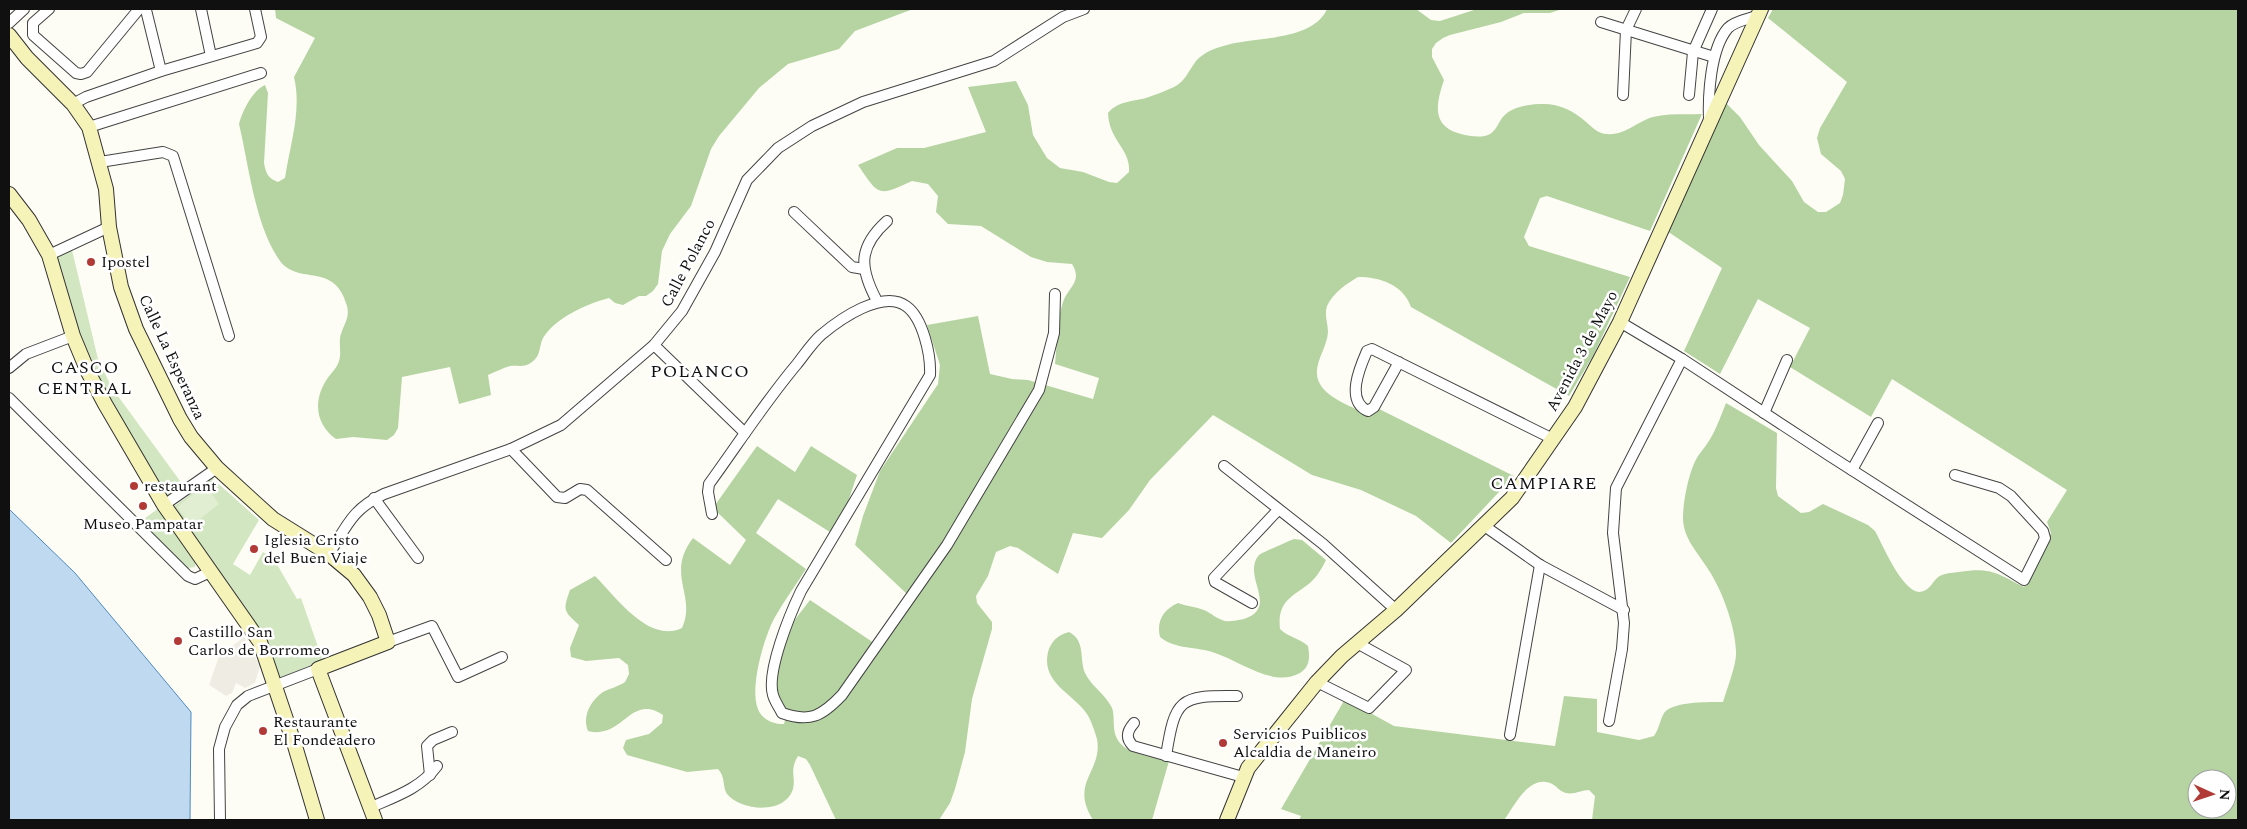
<svg xmlns="http://www.w3.org/2000/svg" width="2247" height="829" font-family="Spectral,serif">
  <rect width="100%" height="100%" fill="#fefdf5"/>
  <g fill="#d2e6c1">
    <polygon points="72,250 98,359 112,388 183,485 164,498 89,367 53,256"/>
    <polygon points="212,478 259,520 233,564 250,575 263,552 274,559 297,599 301,598 323,661 278,678 172,508"/>
    <polygon points="159,508 196,559 195,567 188,568 141,521"/>
  </g>
  <g fill="#b5d4a2" fill-rule="evenodd">
    <path d="M275 9H913L855 31 839 49 788 64 759 88 719 136 711 149 691 206 670 234 662 251 658 284 653 291 646 296H639L623 305 615 303 609 298C587 304 556 317 543 338 539 346 541 356 532 362 525 368 518 365 510 366 503 368 495 372 488 375L491 395 459 404 450 367 402 377 398 428 394 435 387 440 353 437 336 439C315 424 313 400 327 379 331 373 337 368 339 361 342 352 338 343 341 334 344 324 350 317 347 306 335 261 299 286 280 261 255 226 249 166 239 124 242 111 253 90 265 85L268 93 264 163C266 174 268 178 278 182L285 178C290 144 302 111 294 77L315 38 276 18Z"/>
    <path d="M1327 9H1416L1431 20 1440 21 1477 9H1562L1550 13H1524L1501 22 1450 35 1443 38 1436 43 1432 49V57L1444 80C1436 104 1431 126 1461 134 1469 136 1480 138 1488 135 1495 132 1498 124 1502 118 1511 106 1530 104 1544 104 1559 104 1574 111 1585 121 1592 127 1598 134 1607 134 1624 136 1638 121 1653 117 1669 113 1685 115 1702 114L1650 231 1547 196 1540 198 1524 237 1529 246 1630 277 1594 354 1569 396 1411 307C1403 284 1379 277 1358 277 1346 284 1333 293 1327 306 1324 315 1328 323 1328 332 1327 350 1310 367 1320 384 1328 399 1354 407 1368 415L1375 407 1514 476 1451 543 1416 516 1361 490 1312 475 1213 415 1150 480 1129 510 1102 538 1073 533 1058 574 1018 548 1010 546 996 552 988 576 976 596 977 603 992 622V629L972 699 965 752 955 789 950 803 939 820H836L810 765 806 759 798 756C789 771 796 776 793 789 785 815 741 811 727 794 722 786 726 778 718 769L687 772 627 755 623 748 626 740 649 734 662 723 663 715C630 693 623 740 588 731 582 717 590 701 603 692 610 688 618 687 625 682L629 674 628 665 619 658 586 661 571 657 570 648 579 625C563 611 563 610 570 590L595 576C616 597 649 644 682 628 697 595 665 575 693 538L730 565 746 540 713 508 757 446 795 472 811 446 857 475 843 517 833 534 778 499 756 533 806 569C796 585 784 601 775 617 764 637 747 693 760 713 765 721 775 724 784 724L786 716 779 700 774 675 790 626 810 600 874 643 908 595 855 545 863 516 880 471 938 384 940 365 927 325 978 316 990 374 1012 379 1028 380 1093 399 1099 378 1055 364C1057 345 1057 320 1063 302 1068 287 1083 282 1072 264L1047 262 1031 257 981 226 948 224 936 212 938 196 928 184 912 181C878 197 879 196 858 165L897 148H924L986 132 968 87 1016 81 1028 105 1033 135 1047 158 1060 168 1083 172 1109 182 1117 183 1129 172C1131 149 1109 141 1108 113 1118 101 1131 102 1146 98 1155 95 1165 91 1174 87 1185 82 1189 70 1196 61 1204 52 1215 48 1227 45 1255 37 1313 41 1327 9Z"/>
    <path d="M1773 9H2238V820H1592L1595 796 1589 790C1582 790 1574 795 1566 793 1560 792 1556 785 1550 783 1528 775 1514 807 1504 820H1299L1301 816 1281 809 1345 699 1394 726 1555 746 1564 696 1597 699V732L1639 740 1654 736C1659 729 1660 720 1664 713 1673 701 1709 702 1723 702 1727 688 1737 664 1736 651 1735 625 1722 590 1708 569 1698 553 1683 538 1683 518 1683 502 1689 470 1698 456 1703 449 1709 442 1713 434 1718 424 1722 413 1726 403L1777 433 1776 488 1778 496 1801 513 1809 512 1823 504 1868 525 1875 531C1883 545 1901 590 1919 592 1928 592 1932 583 1937 578 1943 573 1951 573 1959 572 1991 567 1996 573 2024 587L2051 533 2047 522 2067 490 1892 379 1871 417 1790 367 1810 328 1758 299 1720 374 1684 351 1722 268 1667 231 1726 103 1740 117 1759 145 1792 181 1804 202 1818 212H1826L1840 203 1843 195 1845 179 1841 171 1821 154 1817 138 1820 128 1847 82 1768 18ZM2197 779H2227V809H2197Z"/>
    <path d="M1294 539 1302 540 1326 560C1322 568 1317 577 1310 583 1292 597 1277 601 1280 629 1288 637 1299 638 1308 646 1310 657 1310 667 1300 673 1273 688 1240 661 1215 653 1196 646 1176 650 1160 637 1156 621 1164 609 1178 603 1186 606 1196 607 1204 610 1211 613 1217 619 1225 621 1230 622 1238 620 1244 619 1280 607 1241 576 1259 555 1263 552 1287 542 1294 539Z"/>
    <path d="M1069 632C1086 641 1079 658 1085 673 1091 686 1104 693 1111 706 1117 716 1109 733 1122 745 1130 754 1157 758 1169 761L1152 820H1093C1069 782 1103 772 1097 739 1095 732 1091 720 1087 714 1073 693 1041 683 1048 652 1051 641 1058 635 1069 632Z"/>
  </g>
  <polygon fill="#e2eed2" points="205,485 219,504 191,526 177,507"/>
  <polygon fill="#efede3" points="244,637 260,666 255,683 245,688 236,683 232,693 226,696 209,685 219,656"/>
  <polygon fill="#bfdaf0" stroke="#4e8abf" points="9,509 75,573 191,712 190,820 9,820"/>
  <g fill="none" stroke-linecap="round" stroke-linejoin="round">
    <defs>
      <g id="street">
        <polyline points="49,9 33,23 33,35 76,73 81,74 87,72 139,9"/>
        <polyline points="201,9 211,56"/>
        <polyline points="146,10 161,71"/>
        <polyline points="1601,22 1714,57"/>
        <polyline points="9,23 24,9"/>
        <polyline points="1623,95 1626,30 1636,9"/>
        <polyline points="1689,95 1693,52 1712,9"/>
        <polyline points="73,104 86,97 161,71 257,43 261,37 255,9"/>
        <path d="M1709 122C1708 96 1710 49 1728 28 1735 21 1748 19 1757 16"/>
        <polyline points="89,127 261,73"/>
        <polyline points="100,162 163,152 173,156 229,336"/>
        <polyline points="794,212 852,267 864,269"/>
        <polyline points="49,255 109,227"/>
        <path d="M877 301C860 269 857 248 887 221"/>
        <polyline points="1620,322 1682,359 1830,456 2024,580 2045,538 2043,531 2011,496 1999,488 1955,475"/>
        <polyline points="654,345 745,433"/>
        <path d="M1399 362 1374 407 1368 411C1345 401 1360 367 1367 351L1372 349C1432 379 1492 409 1553 439"/>
        <polyline points="9,368 26,354 73,336"/>
        <polyline points="9,398 188,576 195,579 210,572"/>
        <polyline points="1764,413 1787,360"/>
        <polyline points="511,449 557,497 565,498 580,489 587,490 666,560"/>
        <polyline points="1224,466 1323,544 1396,610"/>
        <polyline points="1852,470 1878,423"/>
        <polyline points="374,498 418,558"/>
        <polyline points="164,505 217,468"/>
        <path d="M712 514 708 492 709 484C738 444 765 402 797 364 805 354 812 343 821 335 840 319 883 289 906 306 923 318 931 355 930 375L801 591C790 614 766 672 773 695 775 702 779 707 782 713 810 723 822 716 842 695L947 545 1039 390 1054 333 1055 294"/>
        <polyline points="1483,525 1540,565 1624,610"/>
        <path d="M329 554C347 526 352 509 384 494L511 449 561 425 654 345 682 311 715 252 747 180 778 148 812 126 863 102 994 61 1063 17 1084 9"/>
        <polyline points="1252,603 1215,582 1214,578 1278,510"/>
        <polyline points="388,642 432,626 458,677 502,657"/>
        <polyline points="1317,682 1369,708 1406,670 1357,643"/>
        <polyline points="1609,721 1622,649 1624,623 1613,533 1616,488 1682,359"/>
        <path d="M1134 723C1127 731 1125 738 1133 746L1243 777"/>
        <polyline points="1510,735 1540,565"/>
        <path d="M1166 756C1175 699 1179 695 1237 696"/>
        <polyline points="430,775 427,746 433,740 452,732"/>
        <path d="M369 808C394 797 420 789 437 766"/>
        <polyline points="220,820 219,749 225,727 237,705 248,696 318,669"/>
      </g>
      <g id="secondary">
        <polyline points="9,35 27,58 73,104 89,127 106,189 109,227 121,287 136,329 180,419 191,437 217,468 273,519 329,554 354,575 370,597 379,615 388,642 318,669 375,820"/>
        <polyline points="9,194 29,220 49,255 73,336 88,372 105,404 164,505 260,642 295,746 317,820"/>
        <polyline points="1227,820 1248,768 1317,682 1342,656 1396,610 1512,498 1575,407 1620,322 1761,9"/>
      </g>
    </defs>
    <use href="#street" stroke="#434343" stroke-width="12"/>
    <use href="#secondary" stroke="#323232" stroke-width="16"/>
    <use href="#street" stroke="#fff" stroke-width="10"/>
    <use href="#secondary" stroke="#f6f3b8" stroke-width="14"/>
  </g>
  <g fill="#b13a37" stroke="#fff" stroke-width="2">
    <circle cx="91" cy="262" r="5"/>
    <circle cx="134" cy="486" r="5"/>
    <circle cx="143" cy="506" r="5"/>
    <circle cx="254" cy="549" r="5"/>
    <circle cx="178" cy="641" r="5"/>
    <circle cx="263" cy="731" r="5"/>
    <circle cx="1223" cy="743" r="5"/>
  </g>
  <g text-anchor="middle" dominant-baseline="central" stroke-width="5" stroke-linejoin="round" paint-order="stroke">
    <g font-size="16" fill="#101010" stroke="#fff" text-anchor="start">
      <text x="101" y="262">Ipostel</text>
      <text x="144" y="486">restaurant</text>
      <text x="143" y="524" text-anchor="middle">Museo Pampatar</text>
      <text x="264" y="540">Iglesia Cristo<tspan x="264" dy="18">del Buen Viaje</tspan></text>
      <text x="188" y="632">Castillo San<tspan x="188" dy="18">Carlos de Borromeo</tspan></text>
      <text x="273" y="722">Restaurante<tspan x="273" dy="18">El Fondeadero</tspan></text>
      <text x="1233" y="734">Servicios Puiblicos<tspan x="1233" dy="18">Alcaldia de Maneiro</tspan></text>
    </g>
    <g font-size="16" fill="#101010" stroke="#fff">
      <text transform="translate(688 263) rotate(-62)">Calle Polanco</text>
      <text transform="translate(1582 351) rotate(-62)">Avenida 3 de Mayo</text>
      <text transform="translate(172 357) rotate(65)">Calle La Esperanza</text>
    </g>
    <g font-size="18" letter-spacing="1" fill="#101010" stroke="#fff">
      <text x="85" y="367">CASCO<tspan x="85" dy="21">CENTRAL</tspan></text>
      <text x="700" y="371">POLANCO</text>
      <text x="1544" y="483">CAMPIARE</text>
    </g>
  </g>
  <rect width="2247" height="829" fill="none" stroke="#101010" stroke-width="20"/>
  <g transform="translate(2212 794) rotate(93)"><circle r="24" fill="#ffffff" stroke="#9f9f9f"/>
  <path d="M0-4L9 19L0 12L-9 19Z" fill="#b13a37"/>
  <text y="-8" font-size="14" font-weight="bold" text-anchor="middle" fill="#101010">N</text>
  </g>
</svg>
